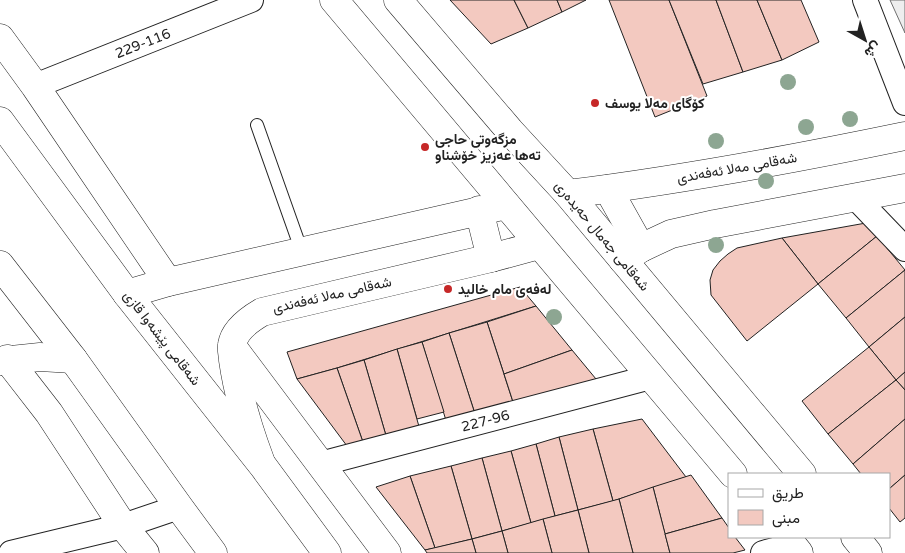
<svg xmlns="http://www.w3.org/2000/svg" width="905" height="553" font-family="'Varela Round',Vazirmatn,sans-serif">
  <rect width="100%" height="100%" fill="#fff"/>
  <polygon fill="#eee" stroke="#6f6f6f" points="890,0 905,0 905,33"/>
  <g fill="#f3c9c0" stroke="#222">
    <polygon points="450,0 514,0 528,28 491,44"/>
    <polygon points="514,0 557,0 562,12 528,28"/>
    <polygon points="557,0 586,0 562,12"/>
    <polygon points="609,0 669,0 707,96 655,117"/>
    <polygon points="669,0 716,0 743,72 703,84"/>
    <polygon points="716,0 757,0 782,60 743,72"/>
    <polygon points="757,0 801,0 819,42 782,60"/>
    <polygon points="866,223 877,236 818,284 782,238"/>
    <polygon points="877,236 905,270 846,318 818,284"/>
    <polygon points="782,238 818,284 747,341 711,295 710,280 713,270 720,261 728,254 737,248"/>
    <polygon points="905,270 905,317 869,347 846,318"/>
    <polygon points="520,287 536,306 337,368 297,379 287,352"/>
    <polygon points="536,306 572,350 504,374 487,322"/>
    <polygon points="905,317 905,372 896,380 869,347"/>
    <polygon points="487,322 514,405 476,417 449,333"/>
    <polygon points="449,333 476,417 448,427 422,342"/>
    <polygon points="422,342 444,412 417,419 397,349"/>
    <polygon points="869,347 896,380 828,434 802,401"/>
    <polygon points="397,349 420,430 387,439 364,360"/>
    <polygon points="572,350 596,379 514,405 504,374"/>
    <polygon points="364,360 387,439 364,445 337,368"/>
    <polygon points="337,368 364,445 350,450 297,379"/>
    <polygon points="905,372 905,390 896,380"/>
    <polygon points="896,380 905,390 905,419 853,464 828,434"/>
    <polygon points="642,419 686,477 613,501 593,429"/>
    <polygon points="905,419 905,475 889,489 889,474 861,474 853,464"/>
    <polygon points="593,429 613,501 578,510 559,437"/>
    <polygon points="559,437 578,510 555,516 536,444"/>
    <polygon points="536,444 555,516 531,523 511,451"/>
    <polygon points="511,451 531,523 502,531 482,458"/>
    <polygon points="482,458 502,531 472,539 451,466"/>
    <polygon points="451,466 472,539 435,548 410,476"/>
    <polygon points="691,475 722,518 665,534 653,487"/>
    <polygon points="905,475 905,518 900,522 889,508 889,489"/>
    <polygon points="410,476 435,548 425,550 376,487"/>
    <polygon points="653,487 670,553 633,553 619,499"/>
    <polygon points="619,499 633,553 589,553 578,510"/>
    <polygon points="578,510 589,553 552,553 543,519"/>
    <polygon points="722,518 729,528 729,537 735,537 745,550 733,553 670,553 665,534"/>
    <polygon points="543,519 552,553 508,553 502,531"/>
    <polygon points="502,531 508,553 476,553 472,539"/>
    <polygon points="472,539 476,553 427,553 425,550"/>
  </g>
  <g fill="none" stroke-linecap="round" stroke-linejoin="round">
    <defs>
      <polyline id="lane" points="257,125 302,252"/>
      <g id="street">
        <polyline points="865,0 905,103"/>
        <path id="s1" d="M35 86 251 0"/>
        <polyline points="856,198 905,249"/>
        <path id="s2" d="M320 464 651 377"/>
        <polyline points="11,553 123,526 179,507"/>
        <polyline points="763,553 793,545"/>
      </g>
      <g id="secondary">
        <polyline points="0,38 35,86 168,282"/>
        <polyline points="608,189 641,248"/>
        <path d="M568 194C681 180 794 159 905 136"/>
        <polyline points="479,210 491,258"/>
        <polyline points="623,260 641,248 671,234 715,224 905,188"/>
        <polyline points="127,294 168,282 506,205"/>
        <polyline points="234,349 387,553"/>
        <polyline points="7,359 49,413 123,526 145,553"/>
        <polyline points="0,361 40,357 73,359"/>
        <path d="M260 460C248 428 238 395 233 360 233 356 231 349 232 345 234 330 250 319 262 312L491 258 539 245"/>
      </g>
      <g id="primary">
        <polyline points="334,0 733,474"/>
        <polyline points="398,0 510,131 568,194 802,474"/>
        <polyline points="786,537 799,553"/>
        <polyline points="855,537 868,553"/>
      </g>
      <g id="highway">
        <polyline points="0,121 127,294 263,466 327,553"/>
        <polyline points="0,265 73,359 179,507 213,553"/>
      </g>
    </defs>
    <use href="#lane" stroke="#222" stroke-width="14"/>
    <use href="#street" stroke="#222" stroke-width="26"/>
    <use href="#secondary" stroke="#222" stroke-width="29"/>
    <use href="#primary" stroke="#222" stroke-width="29"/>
    <use href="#highway" stroke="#222" stroke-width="29"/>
    <use href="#lane" stroke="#fff" stroke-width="12"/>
    <use href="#street" stroke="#fff" stroke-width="24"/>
    <use href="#secondary" stroke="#fff" stroke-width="28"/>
    <use href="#primary" stroke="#fff" stroke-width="28"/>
    <use href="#highway" stroke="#fff" stroke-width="28"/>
  </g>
  <g fill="#8da692">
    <circle cx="788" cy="82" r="8"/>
    <circle cx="850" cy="119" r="8"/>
    <circle cx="806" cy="127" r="8"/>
    <circle cx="716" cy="141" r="8"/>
    <circle cx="766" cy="181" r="8"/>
    <circle cx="716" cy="245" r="8"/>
    <circle cx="554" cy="317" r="8"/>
  </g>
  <g fill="#c62828" stroke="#fff" stroke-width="2">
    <circle cx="595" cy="103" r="5"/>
    <circle cx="425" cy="147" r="5"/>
    <circle cx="448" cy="289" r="5"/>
  </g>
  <g text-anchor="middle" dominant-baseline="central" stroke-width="4" stroke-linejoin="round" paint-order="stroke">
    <g font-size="14" fill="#222" stroke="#fff">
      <text stroke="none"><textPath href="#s1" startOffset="116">229-116</textPath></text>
      <text transform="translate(737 168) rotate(-10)">شەقامی مەلا ئەفەندی</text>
      <text transform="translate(602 236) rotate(50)">شەقامی جەمال حەیدەری</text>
      <text transform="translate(332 295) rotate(-13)">شەقامی مەلا ئەفەندی</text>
      <text transform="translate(162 338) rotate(52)">شەقامی پێشەوا قازی</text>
      <text stroke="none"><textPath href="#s2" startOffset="171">227-96</textPath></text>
    </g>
    <g font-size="14" font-weight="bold" fill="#222" stroke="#fff" text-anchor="start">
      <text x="605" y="103">کۆگای مەلا یوسف</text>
      <text x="435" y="139">مزگەوتی حاجی<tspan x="435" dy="16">تەها عەزیز خۆشناو</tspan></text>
      <text x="458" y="289">لەفەی مام خالید</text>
    </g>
  </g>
  <rect x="728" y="473" width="162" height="65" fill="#ffffff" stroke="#a7a7a7"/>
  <rect x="738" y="489" width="25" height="8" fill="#ffffff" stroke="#a7a7a7"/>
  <text x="772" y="498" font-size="15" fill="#222222">طريق</text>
  <rect x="738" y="510" width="25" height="15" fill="#f3c9c0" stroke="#a7a7a7"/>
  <text x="772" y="523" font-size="15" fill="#222222">مبنى</text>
  <g transform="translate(865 40) rotate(141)" stroke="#ffffff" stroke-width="4" paint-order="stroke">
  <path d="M0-4L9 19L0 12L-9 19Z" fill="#222222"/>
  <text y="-8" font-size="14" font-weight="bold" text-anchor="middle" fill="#222222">ش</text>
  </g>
</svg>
